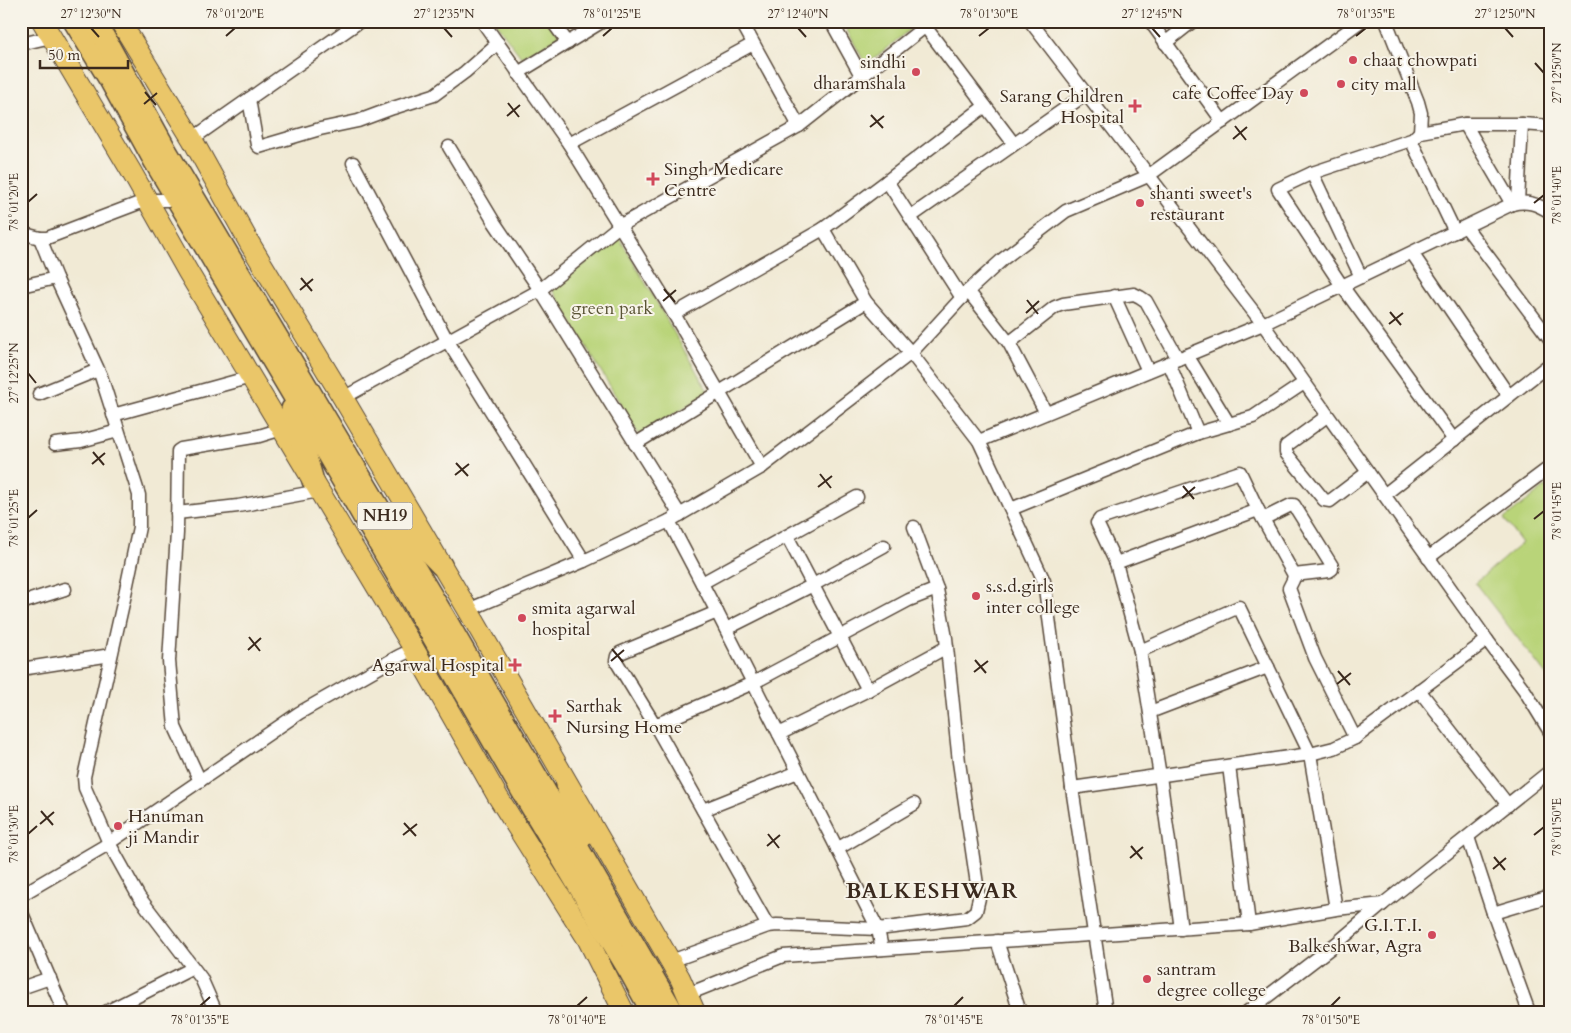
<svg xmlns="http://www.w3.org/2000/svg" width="1571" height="1033" font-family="Cardo,serif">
  <rect width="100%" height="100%" fill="#f7f3e8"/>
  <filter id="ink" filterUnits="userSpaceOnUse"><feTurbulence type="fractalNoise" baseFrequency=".02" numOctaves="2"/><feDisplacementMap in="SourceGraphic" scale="10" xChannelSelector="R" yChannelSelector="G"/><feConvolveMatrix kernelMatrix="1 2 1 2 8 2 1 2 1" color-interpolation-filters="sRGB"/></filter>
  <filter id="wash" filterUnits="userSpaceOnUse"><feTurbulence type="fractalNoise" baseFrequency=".0096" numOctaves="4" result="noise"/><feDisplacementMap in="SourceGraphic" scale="20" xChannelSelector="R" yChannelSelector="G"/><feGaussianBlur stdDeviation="1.12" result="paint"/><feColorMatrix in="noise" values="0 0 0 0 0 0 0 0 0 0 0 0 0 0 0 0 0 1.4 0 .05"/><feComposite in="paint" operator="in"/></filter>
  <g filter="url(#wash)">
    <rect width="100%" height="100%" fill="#f1ead5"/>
    <g fill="#b9d479" stroke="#7a7f4c">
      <polygon points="494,21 548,21 560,37 521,57"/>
      <polygon points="842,21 910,21 914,26 866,65"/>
      <polygon points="619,237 709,393 639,435 552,289"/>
      <polygon points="1550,483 1550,680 1475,583 1522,543 1504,519"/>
    </g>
  </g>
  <g filter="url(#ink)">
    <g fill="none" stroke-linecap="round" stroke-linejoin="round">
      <defs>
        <g id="minor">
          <polyline points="482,21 569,144 674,314 762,467"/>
          <polyline points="552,21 568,43"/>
          <polyline points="741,21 799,126"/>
          <polyline points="831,21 862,77"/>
          <polyline points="921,21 1014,144"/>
          <polyline points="1030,21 1263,324 1487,640 1525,691 1550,732"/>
          <polyline points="1150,21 1223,122"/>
          <polyline points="1386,21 1418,102 1421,113 1420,132"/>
          <polyline points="1165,43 1193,21"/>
          <polyline points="21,44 51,37"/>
          <polyline points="518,73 603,21"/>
          <polyline points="249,99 257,145 259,147 320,129 358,121 393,108 434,95 465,72 498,43"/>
          <polyline points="1415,137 1420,132 1465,124"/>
          <polyline points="192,139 360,21"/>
          <polyline points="569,144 753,44"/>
          <polyline points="449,147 494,222 540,290 680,515"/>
          <polyline points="353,163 447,340 584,561"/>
          <polyline points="1312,173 1411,140 1455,232"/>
          <polyline points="1518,202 1522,124 1550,126"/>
          <polyline points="1512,204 1465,124 1522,124"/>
          <polyline points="910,217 1086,94"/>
          <polyline points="1466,227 1550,339"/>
          <polyline points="823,229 887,181"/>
          <polyline points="21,233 40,238 47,238 147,200 178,200"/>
          <polyline points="40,238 56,278 101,376 139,495 139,527 124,599 84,777 85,788 109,843 139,897 201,978 216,1012"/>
          <polyline points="1412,253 1509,396 1550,364"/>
          <polyline points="1361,277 1312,173 1278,189 1342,286 1454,440"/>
          <polyline points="21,286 56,278"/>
          <polyline points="968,291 1009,343 1046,413"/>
          <polyline points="1114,296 1148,371"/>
          <polyline points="962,298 887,181 985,106"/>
          <polyline points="674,314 823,229 866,302 911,353 979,441 1044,581 1072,788 1106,1012"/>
          <polyline points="1009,343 1055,307 1063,304 1134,294 1140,297 1146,301 1178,359"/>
          <polyline points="1187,355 1229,424"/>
          <polyline points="1169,363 1198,433"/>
          <polyline points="39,394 98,370"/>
          <polyline points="343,398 540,290 619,226 799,126 932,21"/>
          <polyline points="113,415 251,377"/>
          <polyline points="1327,416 1286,446 1286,453 1324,500 1330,501 1368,472"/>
          <path d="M979 441 1263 324 1512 204C1527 200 1537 204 1550 212"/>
          <polyline points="55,444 81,441 118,431"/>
          <polyline points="635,444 866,302"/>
          <polyline points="1384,495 1509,396"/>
          <polyline points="1011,509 1198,433 1253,417 1304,383"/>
          <polyline points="177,513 238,506 319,491"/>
          <polyline points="1263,519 1291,505 1294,505 1332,566 1332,569 1329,571 1294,575"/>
          <polyline points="669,521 717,612 878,929 882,949"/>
          <polyline points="787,536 868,690"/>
          <polyline points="1428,558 1550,467"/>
          <polyline points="1116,563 1097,523 1100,519 1240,472 1258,510 1294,575 1293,580 1289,588 1315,658 1355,738"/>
          <polyline points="702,583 857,497"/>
          <polyline points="21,603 65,589"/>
          <polyline points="468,610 584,561 669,521 762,467 911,353 968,291 1003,259 1066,211 1148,176 1361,21"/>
          <polyline points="717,612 620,653 617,656 616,661 655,725 768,926"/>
          <polyline points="726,629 813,585 884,546"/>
          <polyline points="1140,651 1116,563 1258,510"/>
          <polyline points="21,669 111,655"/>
          <polyline points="1419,690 1508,805"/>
          <polyline points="1150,712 1268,667"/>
          <polyline points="655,725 753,683 909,600 937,589"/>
          <polyline points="779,734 868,690 947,647"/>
          <polyline points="1229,766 1249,924"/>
          <polyline points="200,781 175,727 169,661 177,533 178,451 181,449 259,436 282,429"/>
          <polyline points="1072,788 1310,754 1334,748 1355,738 1487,640"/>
          <polyline points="703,810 798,772"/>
          <polyline points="1468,837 1493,913 1529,1012"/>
          <polyline points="837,849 914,804"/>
          <polyline points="21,895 103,847 299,713 399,656 414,649"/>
          <polyline points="21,911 64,1012"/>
          <polyline points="1493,913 1550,896"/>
          <polyline points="1181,929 1160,776 1140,651 1239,607 1310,754 1336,909"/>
          <polyline points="997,941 1020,1012"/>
          <polyline points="671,961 768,926 777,925 878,929 967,918 976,911 979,898 959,762 946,638 937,589 914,527"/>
          <polyline points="21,988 50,978"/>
          <polyline points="688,994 783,956 1249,924 1336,909 1383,904"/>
          <polyline points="106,1012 193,968"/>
          <polyline points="1247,1012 1337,943 1383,904 1550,771"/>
        </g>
        <g id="primary">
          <polyline points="42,21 131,171 188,272 414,649 498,797 588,940 624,1012"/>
          <polyline points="120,21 192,139 250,244 343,398 468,610 680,978 695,1012"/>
        </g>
        <g id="trunk">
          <polyline points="74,21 110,80 155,162 299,405 525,796 629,970 652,1012"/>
          <polyline points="95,21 168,154 447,622 673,1012"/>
          <polyline points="292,409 313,481"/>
          <polyline points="398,520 441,565"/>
          <polyline points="567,785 581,838"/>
        </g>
      </defs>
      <use href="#minor" stroke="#564739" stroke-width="15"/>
      <use href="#primary" stroke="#564739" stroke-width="22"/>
      <use href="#trunk" stroke="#564739" stroke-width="24"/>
      <use href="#minor" stroke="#fff" stroke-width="12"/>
      <use href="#primary" stroke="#eac669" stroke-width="20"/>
      <use href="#trunk" stroke="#eac669" stroke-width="21"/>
    </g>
  </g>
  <path fill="none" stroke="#3b2a1e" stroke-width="2" d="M91 28 99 37M444 28 452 37M798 28 806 37M1152 28 1160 37M1505 28 1513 37M226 36 235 28M603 36 612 28M979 36 989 28M1356 36 1366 28M1535 63 1544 73M145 92 156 105M508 103 519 117M144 104 157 93M871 115 883 128M507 116 520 105M1235 126 1246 140M870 127 884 116M1233 139 1247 127M28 202 37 194M1534 203 1544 195M301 278 312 291M664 289 675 302M300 290 313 279M1027 300 1038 314M663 301 676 290M1390 312 1401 325M1026 313 1039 301M1389 324 1403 313M28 373 36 383M93 452 104 465M456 463 468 476M92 464 105 453M820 474 831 488M455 475 469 464M1183 486 1194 499M818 487 832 476M1182 498 1195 487M28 518 37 510M1534 519 1544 511M249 637 260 651M612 649 623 662M248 650 261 638M975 660 986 673M611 661 624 650M1338 671 1350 685M974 672 988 661M1337 684 1351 673M41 811 53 825M404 823 416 836M40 824 54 812M28 834 37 826M768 834 779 848M403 835 417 824M1534 835 1544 827M767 846 780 835M1131 846 1142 859M1494 857 1505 870M1130 858 1143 847M1493 869 1506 858M200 1006 210 997M577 1006 587 997M954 1006 963 997M1331 1006 1340 997"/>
  <g fill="#d1495b" stroke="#f7f3e8" stroke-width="2">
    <circle cx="1353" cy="60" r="5"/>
    <circle cx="916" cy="72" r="5"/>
    <circle cx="1341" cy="84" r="5"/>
    <circle cx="1304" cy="93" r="5"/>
    <path d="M1132.5 98.5h5v5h5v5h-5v5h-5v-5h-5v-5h5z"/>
    <path d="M650.5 171.5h5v5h5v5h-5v5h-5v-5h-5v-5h5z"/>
    <circle cx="1140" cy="203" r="5"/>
    <circle cx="976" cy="596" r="5"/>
    <circle cx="522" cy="618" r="5"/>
    <path d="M512.5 657.5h5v5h5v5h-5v5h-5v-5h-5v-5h5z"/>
    <path d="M552.5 708.5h5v5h5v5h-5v5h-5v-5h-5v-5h5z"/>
    <circle cx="118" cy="826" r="5"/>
    <circle cx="1432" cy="935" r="5"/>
    <circle cx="1147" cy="979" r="5"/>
  </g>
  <g text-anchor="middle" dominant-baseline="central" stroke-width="4" stroke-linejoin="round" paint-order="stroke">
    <rect fill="#f7f3e8" stroke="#73665b" stroke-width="1" x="357.5" y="502.5" width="55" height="27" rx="4"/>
    <g font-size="16" font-weight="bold" fill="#3b2a1e">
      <text x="385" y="516">NH19</text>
    </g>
    <g font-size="18" fill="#3b2a1e" stroke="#f7f3e8" text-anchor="start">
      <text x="1363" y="60">chaat chowpati</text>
      <text x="906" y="62" text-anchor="end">sindhi<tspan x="906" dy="21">dharamshala</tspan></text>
      <text x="1351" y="84">city mall</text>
      <text x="1294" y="93" text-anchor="end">cafe Coffee Day</text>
      <text x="1124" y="96" text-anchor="end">Sarang Children<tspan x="1124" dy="21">Hospital</tspan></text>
      <text x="664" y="169">Singh Medicare<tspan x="664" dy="21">Centre</tspan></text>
      <text x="1150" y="193">shanti sweet's<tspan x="1150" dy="21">restaurant</tspan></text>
      <text x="986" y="586">s.s.d.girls<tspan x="986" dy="21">inter college</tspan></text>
      <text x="532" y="608">smita agarwal<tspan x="532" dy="21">hospital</tspan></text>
      <text x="504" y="665" text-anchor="end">Agarwal Hospital</text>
      <text x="566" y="706">Sarthak<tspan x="566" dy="21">Nursing Home</tspan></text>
      <text x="128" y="816">Hanuman<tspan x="128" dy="21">ji Mandir</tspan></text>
      <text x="1422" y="925" text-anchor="end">G.I.T.I.<tspan x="1422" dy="21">Balkeshwar, Agra</tspan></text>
      <text x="1157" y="969">santram<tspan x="1157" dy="21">degree college</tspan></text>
    </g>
    <g font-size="18" fill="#5a5435" stroke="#f7f3e8">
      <text x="612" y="308">green park</text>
    </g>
    <g font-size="22" font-weight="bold" letter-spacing="1" fill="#3b2a1e" stroke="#f7f3e8">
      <text x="932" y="891">BALKESHWAR</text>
    </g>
  </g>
  <rect width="1571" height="1033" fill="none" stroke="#f7f3e8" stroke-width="55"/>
  <path d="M40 60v8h88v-8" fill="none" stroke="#3b2a1e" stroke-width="2.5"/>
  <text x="48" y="60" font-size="15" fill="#3b2a1e" stroke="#f7f3e8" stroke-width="4" paint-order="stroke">50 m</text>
  <rect x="28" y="28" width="1516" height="978" fill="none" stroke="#3b2a1e" stroke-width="2"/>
  <g font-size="12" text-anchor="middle" fill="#3b2a1e">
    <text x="91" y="18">27°12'30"N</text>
    <text x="235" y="18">78°01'20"E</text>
    <text x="444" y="18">27°12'35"N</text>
    <text x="612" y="18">78°01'25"E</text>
    <text x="798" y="18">27°12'40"N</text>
    <text x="989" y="18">78°01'30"E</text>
    <text x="1152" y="18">27°12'45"N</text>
    <text x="1366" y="18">78°01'35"E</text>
    <text x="1505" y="18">27°12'50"N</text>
    <text transform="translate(1557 73) rotate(-90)" y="4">27°12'50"N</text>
    <text transform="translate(1557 195) rotate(-90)" y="4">78°01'40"E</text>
    <text transform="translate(14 202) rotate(-90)" y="4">78°01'20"E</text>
    <text transform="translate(14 373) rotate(-90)" y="4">27°12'25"N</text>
    <text transform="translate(1557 511) rotate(-90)" y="4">78°01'45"E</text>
    <text transform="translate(14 518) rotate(-90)" y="4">78°01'25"E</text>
    <text transform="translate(1557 827) rotate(-90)" y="4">78°01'50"E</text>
    <text transform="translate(14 834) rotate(-90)" y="4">78°01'30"E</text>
    <text x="200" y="1024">78°01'35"E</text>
    <text x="577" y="1024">78°01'40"E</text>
    <text x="954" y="1024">78°01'45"E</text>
    <text x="1331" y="1024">78°01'50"E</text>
  </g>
</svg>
